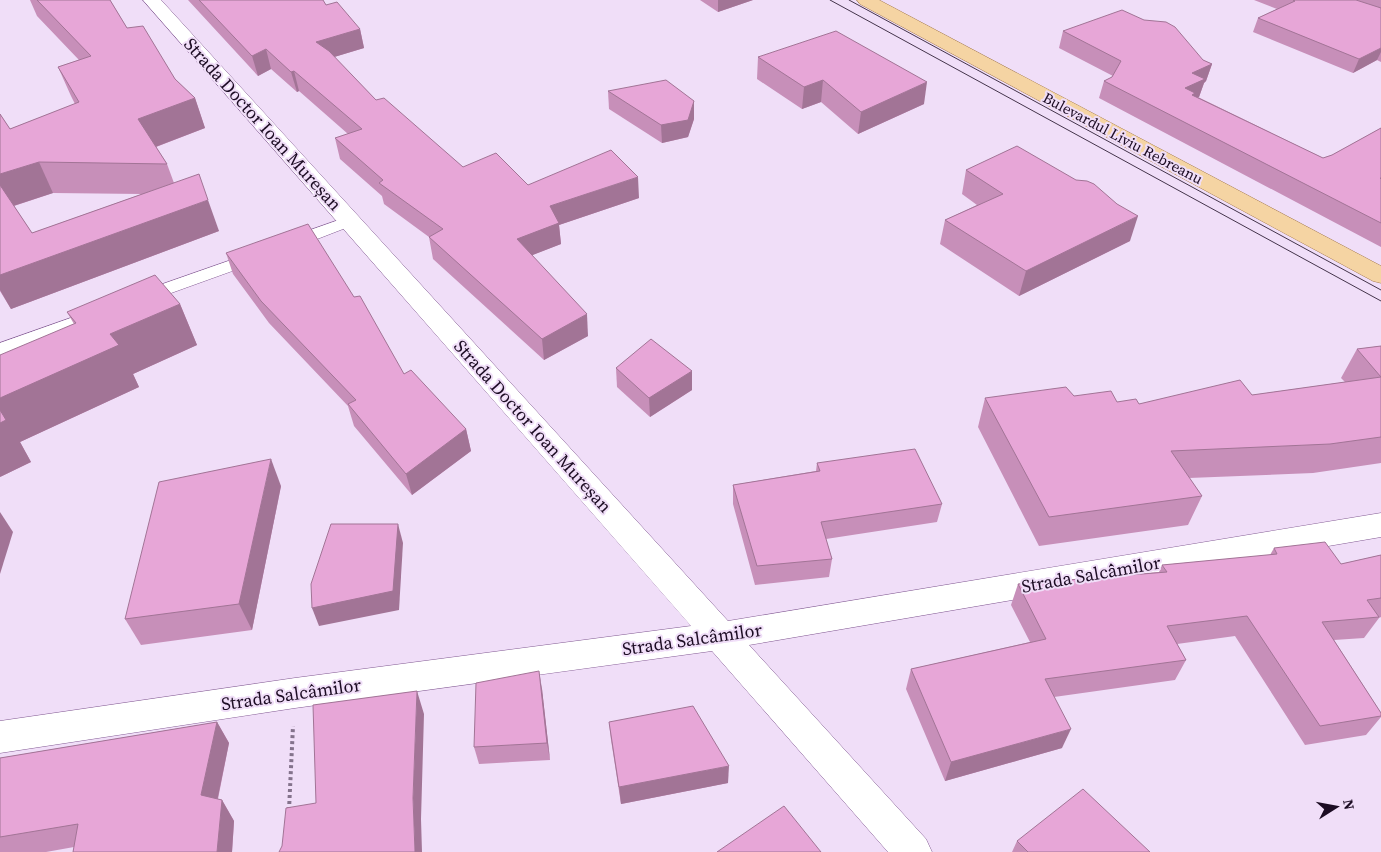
<svg xmlns="http://www.w3.org/2000/svg" width="1381" height="852" font-family="'Source Serif 4',serif">
  <rect width="100%" height="100%" fill="#f0def8"/>
  <g fill="none" stroke-linecap="round" stroke-linejoin="round">
    <defs>
      <g id="service">
        <polygon points="350,216 356,218 358,221 356,224 294,248 282,248 280,244 282,240"/>
        <polygon points="254,252 260,253 262,257 260,261 149,301 143,303 137,301 134,297 137,293"/>
        <polygon points="99,308 105,310 108,314 105,318 0,356 0,343"/>
      </g>
      <polygon id="minor" points="143,0 161,0 728,621 1381,513 1381,537 749,645 926,839 932,852 888,852 712,651 295,708 0,753 0,721 295,678 691,626"/>
      <polygon id="primary" points="857,0 879,0 1381,266 1381,283 1373,281 860,4"/>
    </defs>
    <use href="#service" stroke="#805891" stroke-width="1"/>
    <use href="#minor" stroke="#805891" stroke-width="1"/>
    <use href="#primary" stroke="#a47b4e" stroke-width="1"/>
    <polyline stroke="#84738c" stroke-width="4" stroke-dasharray="3 3" stroke-linecap="butt" points="289,810 293,726"/>
    <use href="#service" fill="#fff" fill-rule="evenodd"/>
    <use href="#minor" fill="#fff" fill-rule="evenodd"/>
    <use href="#primary" fill="#f5d4a3" fill-rule="evenodd"/>
    <g stroke="#44344b" stroke-width="1">
      <polyline points="830,0 1381,301"/>
      <polyline points="849,0 1381,290"/>
    </g>
  </g>
  <g fill="#c78fb9" fill-rule="evenodd">
    <path d="M30 0H110L127 28 175 79 195 98 205 128 156 147 167 164 174 183 219 231 11 309 0 291V114L10 129 75 104 71 96 58 67 79 60 37 16ZM53 193 142 194 32 233 14 206Z"/>
    <polygon points="188,0 323,0 326,5 360,29 364,48 334,57 376,100 463,167 528,185 639,198 559,225 561,244 532,255 588,336 544,360 433,259 429,237 384,204 382,196 340,159 335,138 348,134 299,91 297,92 271,69 258,76"/>
    <polygon points="700,0 753,0 718,12"/>
    <polygon points="1254,0 1381,0 1381,62 1377,60 1353,73 1253,32 1258,18 1277,9"/>
    <polygon points="1063,31 1203,60 1212,64 1206,81 1204,83 1199,97 1198,97 1323,158 1332,155 1381,128 1381,247 1099,98 1104,81 1112,77 1113,76 1059,48"/>
    <polygon points="758,57 924,104 858,134 821,102 802,109 757,79"/>
    <polygon points="608,91 694,119 688,137 662,143 609,109"/>
    <polygon points="966,170 1130,241 1019,296 940,244 945,220 977,205 962,194"/>
    <polygon points="226,253 404,374 466,429 471,451 412,495 354,426 348,406 269,323 233,274"/>
    <polygon points="180,304 197,345 133,374 139,387 20,442 31,462 0,477 74,324 67,312"/>
    <polygon points="1381,346 1381,463 1313,473 1189,478 1202,496 1188,525 1039,546 978,427 985,398 1074,396 1117,402 1139,404 1252,395 1345,382 1341,378 1357,349"/>
    <polygon points="616,368 692,371 692,390 650,417 617,387"/>
    <polygon points="817,463 942,504 937,522 826,539 832,559 829,577 755,585 733,504 733,485 816,471"/>
    <polygon points="281,486 252,630 141,645 125,619"/>
    <polygon points="1274,548 1341,564 1381,555 1381,617 1379,618 1364,638 1334,640 1381,713 1381,717 1366,735 1305,745 1235,636 1177,644 1186,660 1175,680 1054,697 1062,748 945,781 906,689 911,669 1030,642 1011,605 1018,584 1159,572 1162,565 1270,555"/>
    <polygon points="542,689 550,760 479,764 474,747"/>
    <polygon points="217,722 229,743 218,799 222,800 234,821 232,852 73,852 74,847 46,852 0,852 0,758"/>
    <polygon points="609,722 728,783 621,804 611,740"/>
    <polygon points="1017,841 1150,852 1012,852"/>
  </g>
  <g fill="#a27496">
    <polygon points="718,0 753,0 718,12"/>
    <polygon points="360,29 364,48 321,61 316,42"/>
    <polygon points="1381,48 1381,52 1377,60 1353,73 1359,59"/>
    <polygon points="266,49 271,69 258,76 252,56"/>
    <polygon points="1212,64 1206,81 1204,83 1199,97 1193,99 1185,88 1192,73"/>
    <polygon points="294,71 299,91 297,92 291,72"/>
    <polygon points="823,80 821,102 802,109 804,87"/>
    <polygon points="927,82 924,104 858,134 861,112"/>
    <polygon points="195,98 205,128 150,149 138,119"/>
    <polygon points="694,101 694,119 688,137 662,143 661,125"/>
    <polygon points="39,162 53,193 10,207 0,187 0,174"/>
    <polygon points="638,177 639,198 559,225 561,244 520,260 517,239 550,206"/>
    <polygon points="208,200 219,231 11,309 0,290 0,275"/>
    <polygon points="1138,216 1130,241 1019,296 1026,271"/>
    <polygon points="180,304 197,345 133,374 139,387 20,442 31,462 0,477 0,398 110,334"/>
    <polygon points="587,314 588,336 544,360 542,339"/>
    <polygon points="692,371 692,390 650,417 649,398"/>
    <polygon points="466,429 471,451 412,495 406,474"/>
    <polygon points="271,459 281,486 252,630 239,604"/>
    <polygon points="0,512 13,532 0,574"/>
    <polygon points="398,524 403,543 399,610 319,626 312,608"/>
    <polygon points="539,671 542,689 550,760 547,743"/>
    <polygon points="417,691 424,714 421,819 422,852 415,852 413,798"/>
    <polygon points="217,722 229,743 214,816 201,795"/>
    <polygon points="1071,729 1062,748 945,781 951,762"/>
    <polygon points="729,766 728,783 621,804 619,787"/>
    <polygon points="222,800 234,821 232,852 217,852"/>
  </g>
  <g fill="#e7a6d7" stroke="#a27496">
    <polygon points="37,0 110,0 127,28 143,26 175,79 195,98 138,119 167,164 39,162 0,174 0,114 10,129 79,102 58,67 91,56"/>
    <polygon points="199,0 323,0 326,5 337,2 360,29 316,42 329,51 376,100 384,98 463,167 496,153 528,185 611,150 638,177 550,206 559,223 517,239 587,314 542,339 429,237 443,229 379,183 383,180 335,138 362,129 294,71 291,72 266,49 252,56"/>
    <polygon points="1293,0 1356,0 1381,8 1381,48 1359,59 1258,18 1295,1"/>
    <polygon points="1122,10 1144,20 1166,22 1175,27 1203,60 1212,64 1192,73 1205,79 1185,88 1195,93 1192,95 1323,158 1332,155 1381,128 1381,178 1380,178 1381,179 1381,223 1104,81 1112,77 1121,61 1063,31"/>
    <polygon points="836,31 927,82 861,112 823,80 804,87 758,57"/>
    <polygon points="666,80 694,101 688,120 661,125 608,91"/>
    <polygon points="1017,146 1076,180 1087,181 1094,184 1117,204 1138,216 1026,271 945,220 1003,194 966,170"/>
    <polygon points="199,174 208,200 0,275 0,185 32,233"/>
    <polygon points="308,224 354,297 360,296 404,374 411,370 466,429 406,474 348,404 356,400 261,301 226,253"/>
    <polygon points="155,275 180,304 110,334 119,345 0,398 0,355 76,323 67,312"/>
    <polygon points="651,339 692,371 649,398 616,368"/>
    <polygon points="1381,346 1381,437 1330,444 1171,451 1202,496 1049,517 985,398 1066,387 1074,396 1111,391 1117,402 1136,399 1139,404 1240,380 1252,395 1381,377 1357,349"/>
    <polygon points="0,410 6,420 0,423"/>
    <polygon points="915,449 942,504 821,522 832,559 757,566 733,485 820,471 817,463"/>
    <polygon points="271,459 239,604 125,619 159,482"/>
    <polygon points="331,524 398,524 393,591 312,608 311,584"/>
    <polygon points="1325,542 1341,564 1381,555 1381,598 1367,600 1379,617 1322,622 1381,713 1381,716 1320,726 1247,616 1167,626 1186,660 1045,679 1071,729 951,762 911,669 1046,639 1018,584 1167,572 1162,565 1277,554 1274,548"/>
    <polygon points="539,671 547,743 474,747 476,683"/>
    <polygon points="417,691 413,798 415,852 279,852 282,846 286,808 316,803 313,705"/>
    <polygon points="693,706 729,766 619,787 609,722"/>
    <polygon points="217,722 201,795 222,800 217,852 73,852 78,824 0,837 0,758"/>
    <polygon points="1083,789 1150,852 1028,852 1017,841"/>
    <polygon points="784,806 821,852 717,852"/>
  </g>
  <g text-anchor="middle" dominant-baseline="central" stroke-width="4" stroke-linejoin="round" paint-order="stroke">
    <g font-size="15" fill="#1c0c23" stroke="#f0def8">
      <text transform="translate(1123 138) rotate(28)">Bulevardul Liviu Rebreanu</text>
    </g>
    <g font-size="18" fill="#1c0c23" stroke="#f0def8">
      <text transform="translate(263 124) rotate(48)">Strada Doctor Ioan Mureșan</text>
      <text transform="translate(533 426) rotate(48)">Strada Doctor Ioan Mureșan</text>
      <text transform="translate(1091 574) rotate(-10)">Strada Salcâmilor</text>
      <text transform="translate(692 639) rotate(-8)">Strada Salcâmilor</text>
      <text transform="translate(291 694) rotate(-8)">Strada Salcâmilor</text>
    </g>
  </g>
  <g transform="translate(1336 807) rotate(79)" stroke="#f0def8" stroke-width="4" paint-order="stroke">
  <path d="M0-4L9 19L0 12L-9 19Z" fill="#1c0c23"/>
  <text y="-8" font-size="14" font-weight="bold" text-anchor="middle" fill="#1c0c23">N</text>
  </g>
</svg>
